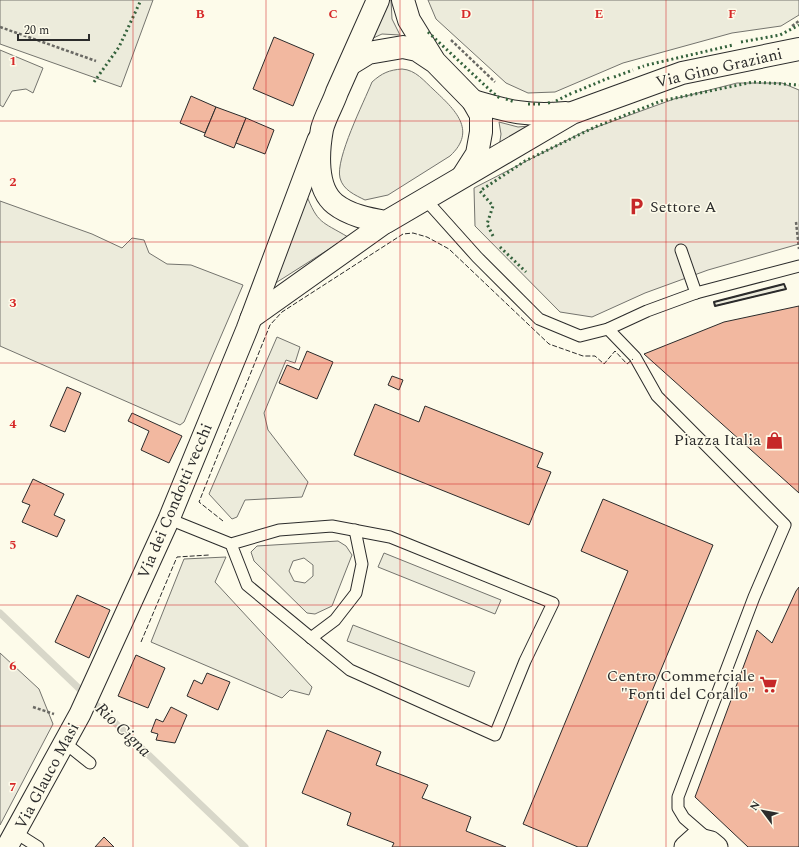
<svg xmlns="http://www.w3.org/2000/svg" width="799" height="847" font-family="Spectral,serif">
  <rect width="100%" height="100%" fill="#fdfbea"/>
  <g fill="#ecebdb" stroke="#74746e" fill-rule="evenodd">
    <polygon points="0,0 153,0 121,87 0,44"/>
    <polygon points="387,0 391,0 392,19 400,35 382,34 369,40"/>
    <polygon points="428,0 799,0 799,15 781,26 732,33 623,63 555,92 528,93 506,83 436,19"/>
    <polygon points="0,50 43,68 33,93 26,89 12,91 3,107 0,105"/>
    <path d="M402 69C416 70 424 81 434 90 454 109 478 130 450 156L388 195 365 200C355 195 343 190 340 178 335 159 364 102 372 82 382 73 389 70 402 69Z"/>
    <polygon points="499,122 518,127 540,125 499,148 501,134"/>
    <path d="M306 194C318 224 321 221 348 237L274 284Z"/>
    <polygon points="0,201 92,234 122,248 132,238 144,240 149,253 167,264 191,265 243,285 184,422 180,425 0,346"/>
    <polygon points="784,284 786,289 715,306 714,302"/>
    <polygon points="277,337 300,347 295,363 286,360 264,413 268,430 308,482 302,497 245,500 237,517 232,519 209,494"/>
    <path d="M338 541 346 546 352 555 332 606 315 614 307 613 254 561 251 552 257 546ZM304 558 313 565V576L305 583 294 581 289 571 293 561Z"/>
    <polygon points="384,553 501,600 495,614 378,567"/>
    <polygon points="226,557 215,582 312,687 309,695 290,690 282,698 151,642 184,559"/>
    <polygon points="353,625 475,672 469,687 347,641"/>
  </g>
  <g fill="#eceadb" stroke="#74746e">
    <polygon points="737,83 782,83 799,90 799,244 708,270 645,293 592,317 560,312 475,226 474,188 583,132 674,99"/>
    <polygon points="0,653 39,689 53,724 0,825"/>
  </g>
  <g fill="none" stroke-linecap="round" stroke-linejoin="round">
    <polyline stroke="#d8d7c9" stroke-width="7" points="0,613 245,847"/>
  </g>
  <g fill="#f2b8a0" stroke="#2b2b2b">
    <polygon points="274,37 314,54 293,106 253,89"/>
    <polygon points="191,96 216,107 205,133 180,123"/>
    <polygon points="216,107 246,118 234,148 204,136"/>
    <polygon points="246,118 274,130 265,154 236,143"/>
    <polygon points="799,306 799,493 644,354 724,322"/>
    <polygon points="307,351 333,362 317,399 279,383 287,365 299,370"/>
    <polygon points="392,376 403,380 399,390 388,385"/>
    <polygon points="67,387 81,393 65,432 50,426"/>
    <polygon points="375,404 419,422 425,406 543,453 537,467 551,472 529,525 354,455"/>
    <polygon points="132,413 182,436 169,463 141,450 149,431 128,421"/>
    <polygon points="33,479 64,494 54,515 65,520 57,537 22,522 30,505 22,502"/>
    <polygon points="603,499 713,545 587,847 578,847 523,824 628,571 581,551"/>
    <polygon points="799,587 799,847 748,847 695,797 757,630 772,643 796,591"/>
    <polygon points="77,595 110,610 89,658 55,642"/>
    <polygon points="136,655 165,668 148,708 118,696"/>
    <polygon points="207,673 230,682 218,710 187,696 194,680 202,684"/>
    <polygon points="171,707 187,715 175,743 156,740 158,734 151,732 156,719 163,722"/>
    <polygon points="327,730 381,752 376,765 428,785 422,798 471,817 466,831 506,847 392,847 394,843 347,825 351,813 302,793"/>
    <polygon points="104,837 114,847 95,847"/>
  </g>
  <g fill="none" stroke-linecap="round" stroke-linejoin="round">
    <defs>
      <g id="service">
        <polyline points="425,199 477,257 539,319 580,336 608,329 647,311 696,293 799,266"/>
        <polyline points="681,250 696,293"/>
        <polyline points="608,329 635,357 657,396 785,525 754,597 678,797 678,808 684,818 707,838"/>
        <polyline points="169,519 231,544 247,585 350,670 495,735 525,661 553,603 390,537 332,526 279,530 231,544"/>
        <polyline points="311,638 335,620 356,593 362,564 355,530"/>
        <polyline points="65,743 90,763"/>
        <polyline points="16,833 38,847"/>
      </g>
      <g id="minor">
        <polyline points="251,318 386,222"/>
        <polyline points="7,847 80,714 169,519 247,329 318,140"/>
        <polyline points="685,847 695,838 711,842 717,847"/>
      </g>
      <g id="tertiary">
        <path d="M378 0C364 31 351 61 337 92 333 104 325 117 322 129 318 151 315 188 335 204 349 215 368 219 386 222L572 113 682 73 799 49"/>
        <polyline points="403,0 409,20 433,59"/>
        <polyline points="350,64 368,53 403,47 417,50 435,62 473,101 481,115 481,132 477,154 463,176"/>
        <path d="M473 101C510 112 527 116 566 113"/>
      </g>
    </defs>
    <use href="#service" stroke="#2b2b2b" stroke-width="13"/>
    <use href="#minor" stroke="#2b2b2b" stroke-width="23"/>
    <use href="#tertiary" stroke="#2b2b2b" stroke-width="24"/>
    <g stroke="#6a6964" stroke-width="2.5" stroke-dasharray="3 2" stroke-linecap="butt">
      <polyline points="792,26 799,21"/>
      <polyline points="0,27 96,61"/>
      <polyline points="451,40 495,82"/>
      <polyline points="796,222 799,249"/>
      <polyline points="33,707 54,714"/>
    </g>
    <use href="#service" stroke="#fdfbea" stroke-width="11"/>
    <use href="#minor" stroke="#fdfbea" stroke-width="21"/>
    <use href="#tertiary" stroke="#fdfbea" stroke-width="22"/>
    <g stroke="#34623c" stroke-width="3" stroke-dasharray="2 3" stroke-linecap="butt">
      <polyline points="428,32 492,92 501,99"/>
      <polyline points="741,42 780,35 799,25"/>
      <polyline points="647,65 733,45"/>
      <polyline points="638,68 644,66"/>
      <polyline points="614,77 633,70"/>
      <polyline points="94,82 119,47 141,0"/>
      <polyline points="575,92 611,77"/>
      <polyline points="506,99 515,102"/>
      <polyline points="556,101 572,93"/>
      <polyline points="548,103 553,102"/>
      <polyline points="528,104 543,104"/>
      <polyline points="493,236 487,224 493,206 480,191 525,161 595,127 661,101 753,82 799,85"/>
      <polyline points="500,247 526,272"/>
    </g>
    <g stroke="#2b2b2b" stroke-width="1" stroke-dasharray="5 2" stroke-linecap="butt">
      <polyline points="223,521 199,502 270,325 282,312 403,234 413,233 427,237 449,249 549,344 583,356 595,356 604,364 615,351 627,364 633,359"/>
      <polyline points="141,642 177,557 209,555"/>
    </g>
    <polygon stroke="#2b2b2b" stroke-width="2" points="784,284 786,289 715,306 714,302"/>
  </g>
  <path fill="none" stroke="#d62828" stroke-width="1" stroke-opacity="0.55" d="M133 0V847M266 0V847M400 0V847M533 0V847M666 0V847M0 121H799M0 242H799M0 363H799M0 484H799M0 605H799M0 726H799"/>
  <defs>
    <symbol id="parking-bare" viewBox="-9 -9 18 18"><path d="M-3.5-5.5H1a3.5 3.5 0 0 1 0 7H-1V5.5H-3.5ZM-1-3.4V-.6H.8a1.4 1.4 0 0 0 0-2.8Z" fill="#c62828" stroke="#fdfbea" stroke-width="2.5" paint-order="stroke"/></symbol>
    <symbol id="shop-bare" viewBox="-9 -9 18 18"><path d="M-5-2.5h2.3a2.7 3.5 0 0 1 5.4 0H5L5.5 6h-11ZM-1.5-2.5h3a1.5 2.3 0 0 0-3 0Z" fill="#c62828" stroke="#fdfbea" stroke-width="2.5" paint-order="stroke"/></symbol>
    <symbol id="supermarket-bare" viewBox="-9 -9 18 18"><path d="M-6-5.5h2.5l.6 2H6L4.5 2H-2.5L-4.4-4H-6ZM-1.5 3.2a1.3 1.3 0 1 0 .1 0ZM3 3.2a1.3 1.3 0 1 0 .1 0Z" fill="#c62828" stroke="#fdfbea" stroke-width="2.5" paint-order="stroke"/></symbol>
  </defs>
  <g fill-rule="evenodd">
    <use href="#parking-bare" x="624" y="194" width="25" height="25"/>
    <use href="#shop-bare" x="762" y="428" width="25" height="25"/>
    <use href="#supermarket-bare" x="756" y="672" width="25" height="25"/>
  </g>
  <g text-anchor="middle" dominant-baseline="central" stroke-width="3" stroke-linejoin="round" paint-order="stroke">
    <g font-size="16" fill="#2b2b2b" stroke="#fdfbea">
      <text transform="translate(719 68) rotate(-13)">Via Gino Graziani</text>
      <text transform="translate(175 501) rotate(-67)">Via dei Condotti vecchi</text>
      <text transform="translate(47 776) rotate(-62)">Via Glauco Masi</text>
    </g>
    <g font-size="16" fill="#2b2b2b" stroke="#fdfbea" text-anchor="end">
      <text x="650" y="207" text-anchor="start">Settore A</text>
      <text x="761" y="440">Piazza Italia</text>
      <text x="755" y="676">Centro Commerciale<tspan x="755" dy="18">"Fonti del Corallo"</tspan></text>
    </g>
    <g font-size="17" font-style="italic" fill="#2b2b2b" stroke="#fdfbea">
      <text transform="translate(123 730) rotate(44)">Rio Cigna</text>
    </g>
  </g>
  <g font-size="13" text-anchor="middle" font-weight="bold" fill="#d62828" stroke="#fdfbea" stroke-width="3" stroke-linejoin="round" paint-order="stroke">
    <text x="200" y="18">B</text>
    <text x="333" y="18">C</text>
    <text x="466" y="18">D</text>
    <text x="599" y="18">E</text>
    <text x="732" y="18">F</text>
    <text x="13" y="65">1</text>
    <text x="13" y="186">2</text>
    <text x="13" y="307">3</text>
    <text x="13" y="428">4</text>
    <text x="13" y="549">5</text>
    <text x="13" y="670">6</text>
    <text x="13" y="791">7</text>
  </g>
  <g transform="translate(763 811) rotate(302)" stroke="#fdfbea" stroke-width="3" paint-order="stroke">
  <path d="M0-3L7 15L0 10L-7 15Z" fill="#2b2b2b"/>
  <text y="-6" font-size="11" font-weight="bold" text-anchor="middle" fill="#2b2b2b">N</text>
  </g>
  <path d="M18 34v6h71v-6" fill="none" stroke="#2b2b2b" stroke-width="2"/>
  <text x="24" y="34" font-size="12" fill="#2b2b2b" stroke="#fdfbea" stroke-width="3" paint-order="stroke">20 m</text>
</svg>
